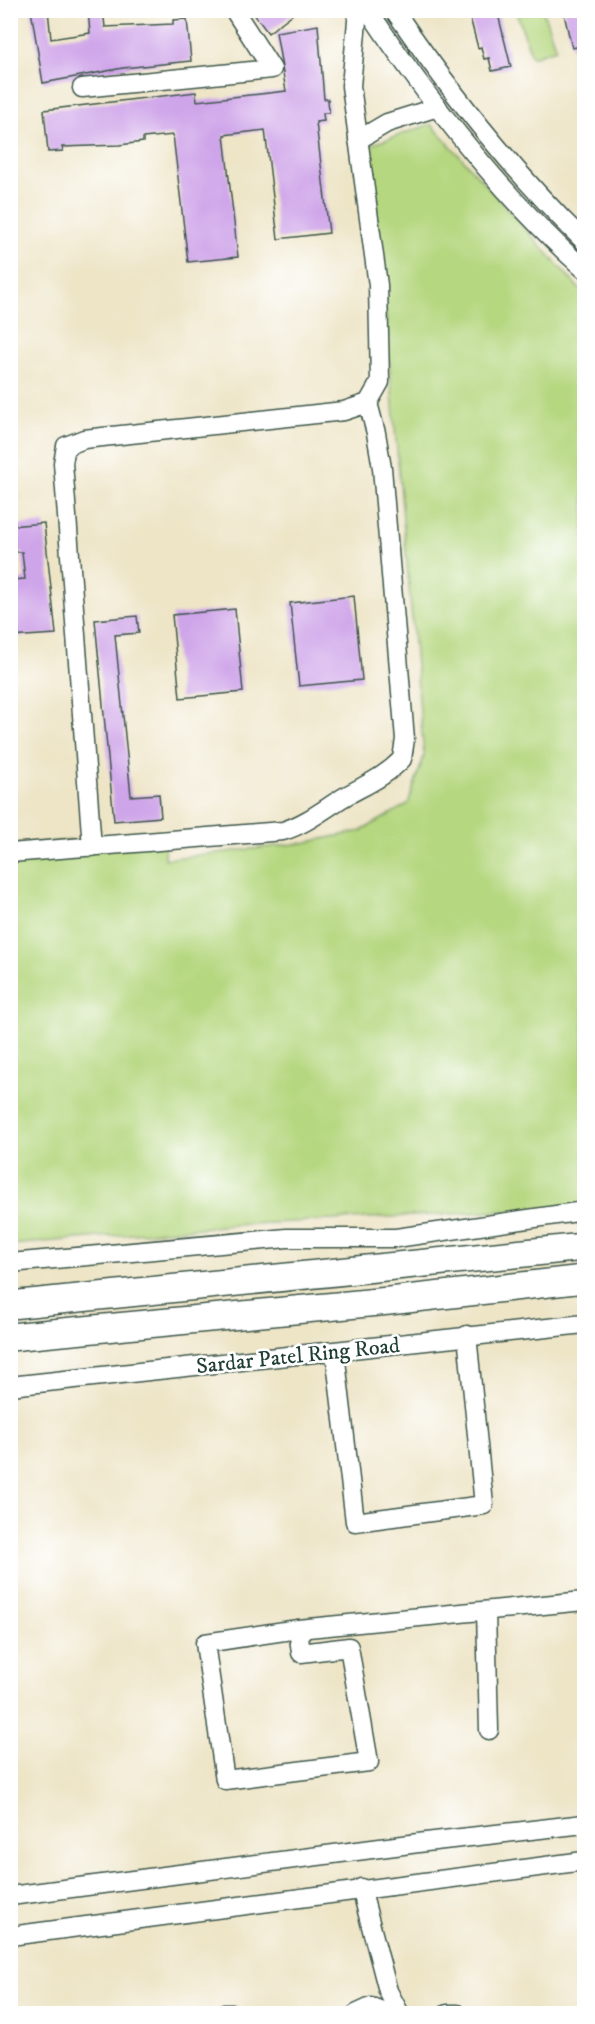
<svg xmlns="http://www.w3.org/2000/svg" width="595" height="2024" font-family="'IM FELL DW Pica',serif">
  <rect width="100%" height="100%" fill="#fff"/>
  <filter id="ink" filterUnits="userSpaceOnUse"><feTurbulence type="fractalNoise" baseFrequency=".0167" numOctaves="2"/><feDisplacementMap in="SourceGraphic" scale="12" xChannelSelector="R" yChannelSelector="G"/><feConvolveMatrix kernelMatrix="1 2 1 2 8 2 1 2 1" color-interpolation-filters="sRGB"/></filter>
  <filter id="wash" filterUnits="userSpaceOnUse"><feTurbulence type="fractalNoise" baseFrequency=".008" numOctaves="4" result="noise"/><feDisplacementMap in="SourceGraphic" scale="24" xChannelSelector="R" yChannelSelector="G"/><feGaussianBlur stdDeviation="1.35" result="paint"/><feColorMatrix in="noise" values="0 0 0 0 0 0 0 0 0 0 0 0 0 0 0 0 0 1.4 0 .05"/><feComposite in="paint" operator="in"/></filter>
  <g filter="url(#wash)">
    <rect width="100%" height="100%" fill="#eee5c7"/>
    <g fill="#b5d77f" stroke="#6a8a5a" stroke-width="1.5">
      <polygon points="516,11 543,11 556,49 532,57"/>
      <polygon points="431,124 584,294 584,1207 233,1225 11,1245 11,844 163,836 165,859 303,843 361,831 408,804 424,756 370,145"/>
    </g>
    <g id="blocks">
      <g fill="#cfa5e9">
        <polygon points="31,10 48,10 51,39 90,33 88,10 103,10 105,27 173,24 173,20 187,19 191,61 123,68 43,83"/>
        <polygon points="251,10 298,10 268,33"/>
        <polygon points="468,10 497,10 511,67 492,71 489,58 484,59 481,47 478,48"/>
        <polygon points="563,10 585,10 585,45 572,48"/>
        <polygon points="318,25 324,99 328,99 329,113 323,113 324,121 316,122 329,233 278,239 265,130 224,135 238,257 188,262 173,135 143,138 143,142 119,145 62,147 63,151 48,152 44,110 196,92 197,101 286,91 276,32"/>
        <polygon points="44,523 56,634 10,637 10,580 25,579 22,552 10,552 10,526"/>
        <polygon points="354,596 362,680 299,686 290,603"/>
        <polygon points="235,609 243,692 180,698 172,615"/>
        <polygon points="137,616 139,633 115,635 131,796 159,794 161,817 114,821 95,620"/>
      </g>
    </g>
  </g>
  <g filter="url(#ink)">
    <use href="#blocks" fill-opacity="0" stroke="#3e564a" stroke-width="1.5"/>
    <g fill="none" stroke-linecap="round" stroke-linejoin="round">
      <defs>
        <g id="minor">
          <path d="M368 10C430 103 501 195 584 269"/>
          <path d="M394 10C451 93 512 171 584 241"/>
          <polyline points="82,88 272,69 234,10"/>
          <polyline points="358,140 387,123 438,107"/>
          <polyline points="92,847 63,463 66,446 84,439 344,411 368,403 380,382 378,285 351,86 358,10"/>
          <path d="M10 853 283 831C306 824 324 809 344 797 365 785 385 777 402 759L405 739 382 468 376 433 368 403"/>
          <polyline points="10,1263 287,1238 396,1238 584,1211"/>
          <polyline points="335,1352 355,1522 484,1505 467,1335"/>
          <polyline points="10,1386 584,1324"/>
          <polyline points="486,1611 489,1730"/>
          <polyline points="298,1629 301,1653 349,1647 369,1762 225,1780 205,1643 298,1629 584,1601"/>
          <polyline points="361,1888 388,1991 400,2014"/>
          <polyline points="10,1896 426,1842 584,1824"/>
          <polyline points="10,1936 584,1861"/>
          <polyline points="223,2014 233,2014"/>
          <polyline points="356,2014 371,2007 391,2014"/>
          <polyline points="447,2014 458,2014"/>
        </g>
        <g id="highway">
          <polyline points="10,1305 584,1247"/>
          <polyline points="10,1337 389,1301 584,1279"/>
        </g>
      </defs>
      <use href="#minor" stroke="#3e564a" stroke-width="21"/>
      <use href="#highway" stroke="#3e564a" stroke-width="30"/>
      <use href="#minor" stroke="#fff" stroke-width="18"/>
      <use href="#highway" stroke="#fff" stroke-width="27"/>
    </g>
  </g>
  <g text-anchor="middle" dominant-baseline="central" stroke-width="5" stroke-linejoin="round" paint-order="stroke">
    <g font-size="22" fill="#1f3d34" stroke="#fff">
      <text transform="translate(298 1356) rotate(-6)">Sardar Patel Ring Road</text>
    </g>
  </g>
  <rect width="595" height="2024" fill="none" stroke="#fff" stroke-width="36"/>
</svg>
